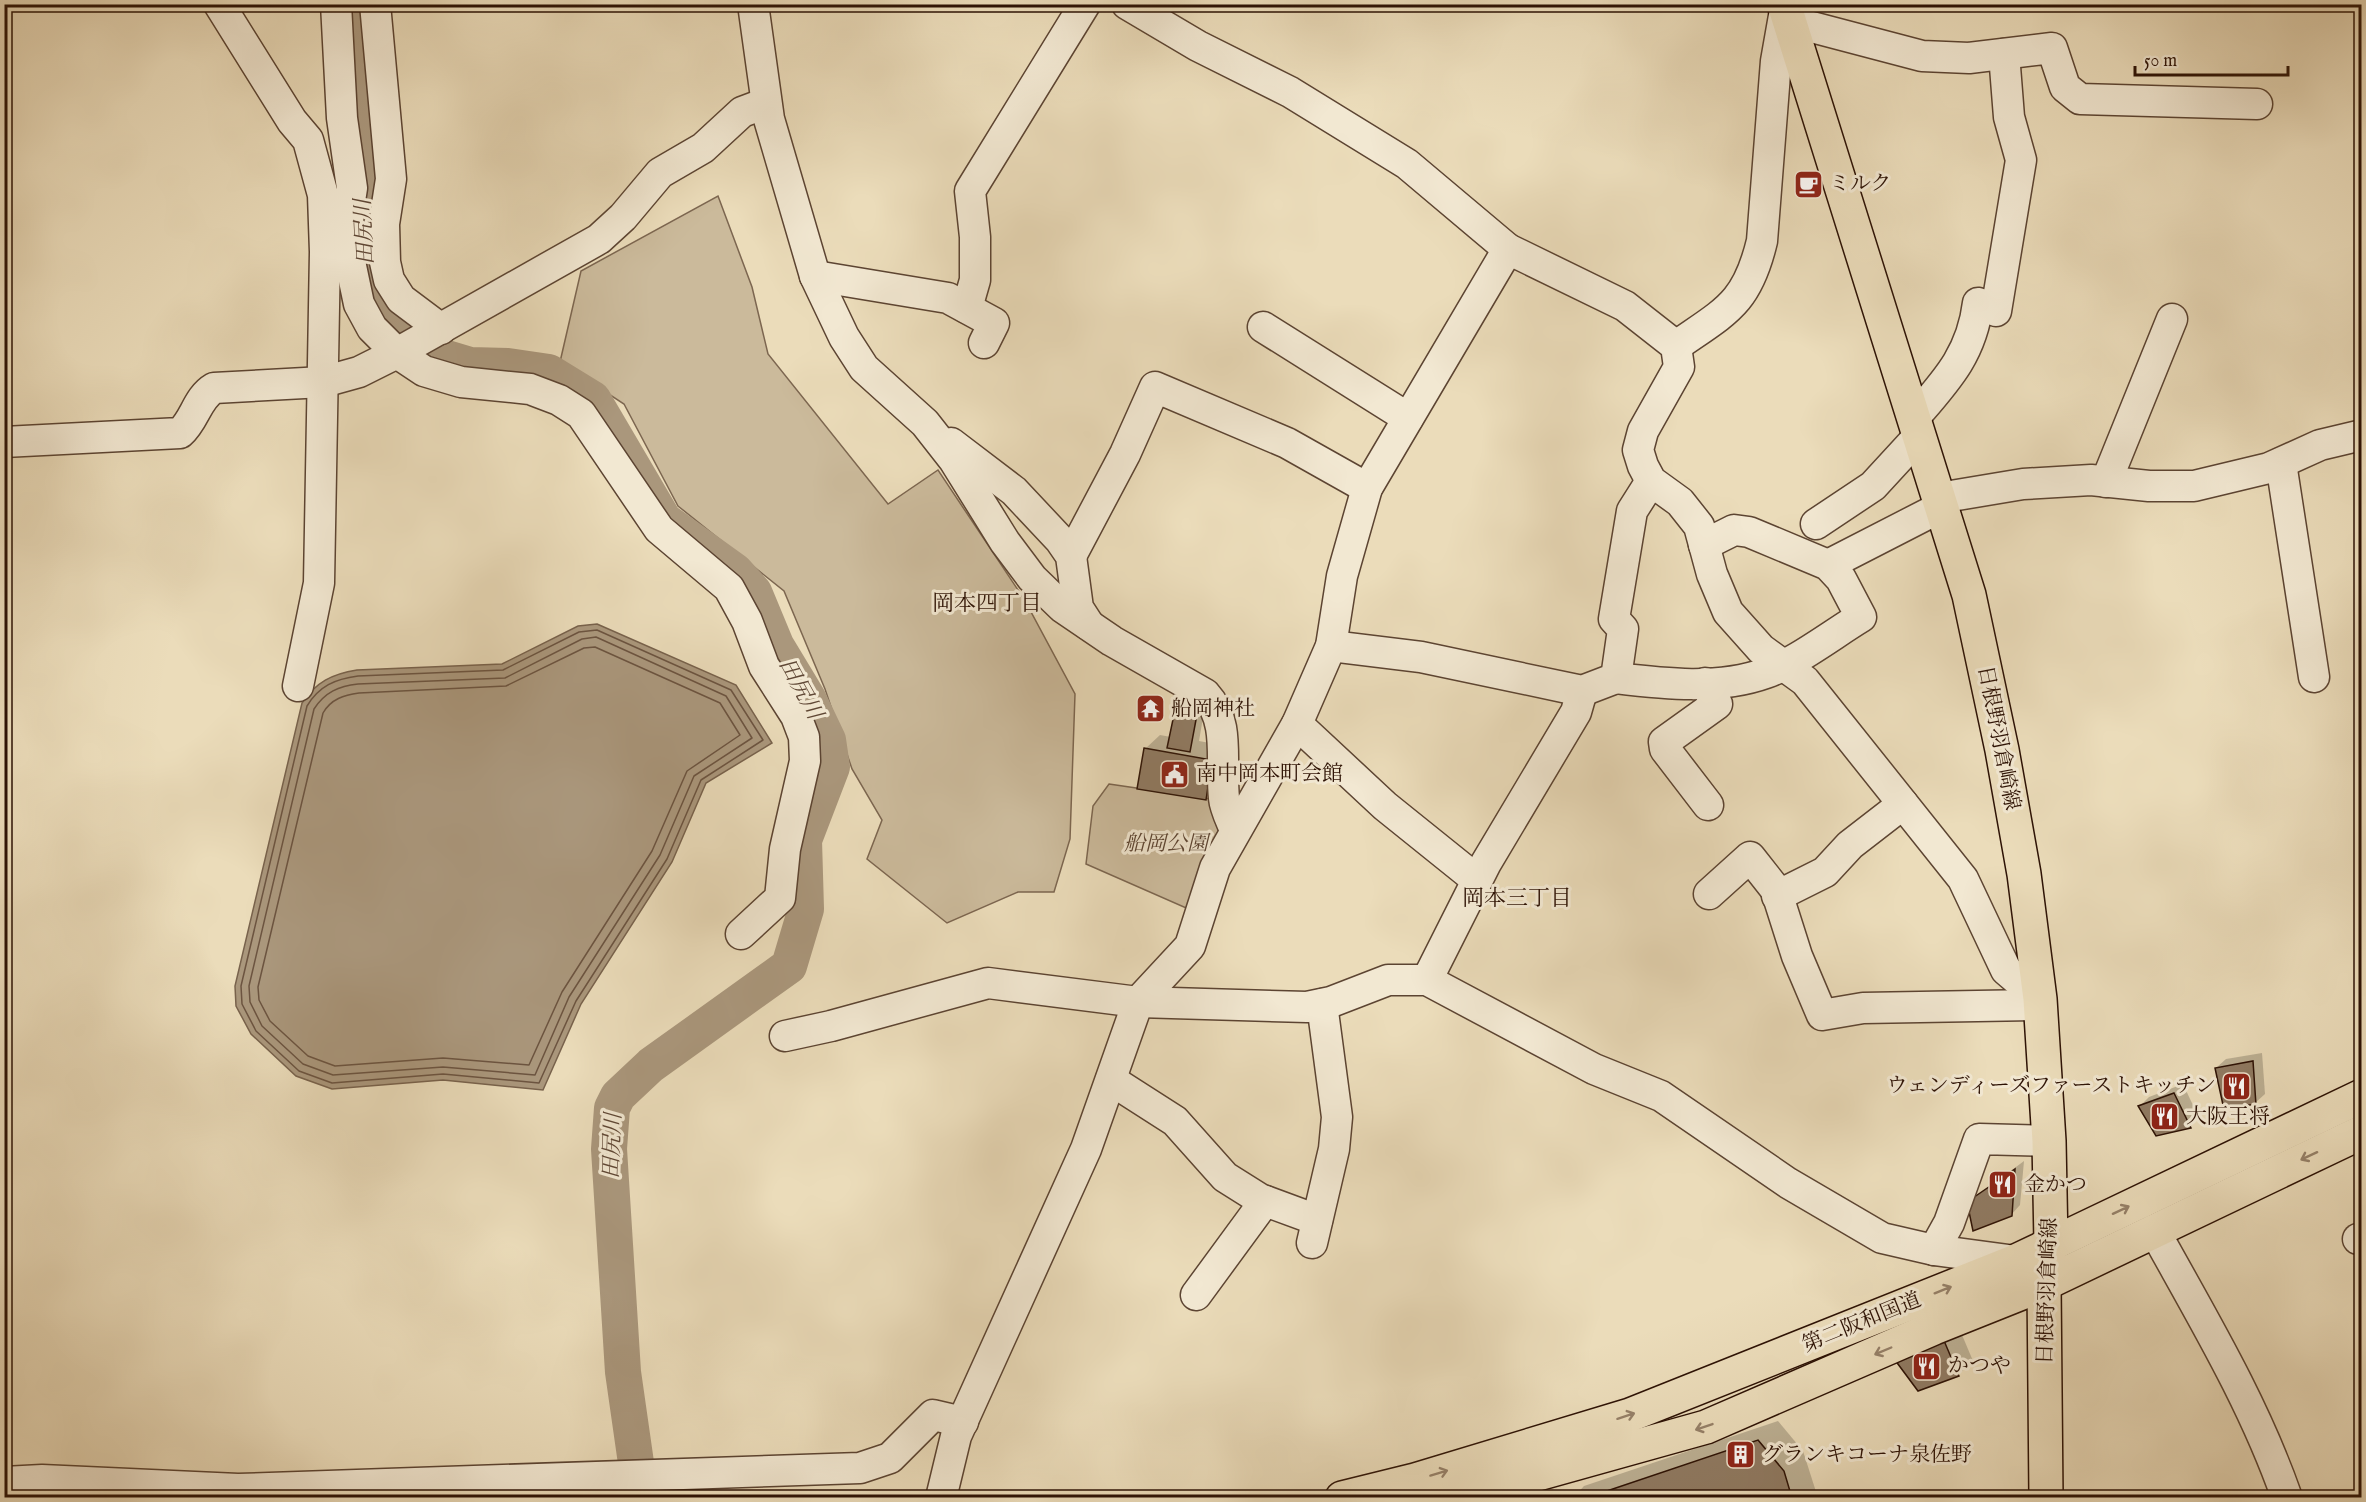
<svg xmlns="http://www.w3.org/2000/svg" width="2366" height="1502" font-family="'IM FELL English','Noto Serif JP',serif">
  <rect width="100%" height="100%" fill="#ebdcba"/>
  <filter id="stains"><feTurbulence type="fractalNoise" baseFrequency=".00333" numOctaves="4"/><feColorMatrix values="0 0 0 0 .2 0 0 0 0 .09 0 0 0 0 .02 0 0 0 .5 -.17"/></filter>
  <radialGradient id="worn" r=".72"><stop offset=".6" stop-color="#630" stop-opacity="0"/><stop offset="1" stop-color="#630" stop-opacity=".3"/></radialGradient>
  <g fill="#cbba9b" stroke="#7c6650" stroke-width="1.5">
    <polygon points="718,196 752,287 768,354 888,504 938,470 1024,599 1075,694 1070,839 1054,892 1018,892 947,923 867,859 882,820 852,769 825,689 784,591 678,506 624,404 560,362 581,271"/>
    <polygon points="1109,784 1218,800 1219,838 1193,911 1086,864 1093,806"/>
  </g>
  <path fill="#aa977c" stroke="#78624c" stroke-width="1.5" d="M597 624 736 685 772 743 706 783 672 862 581 1004 543 1090 443 1080 332 1089 296 1076 251 1034 236 1006 235 986 302 703C316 682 332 674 357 670L502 664 578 626Z"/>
  <g fill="#0003">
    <polygon points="1187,696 1206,700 1199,741 1226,746 1220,784 1205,799 1145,749 1160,735 1171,737 1177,705"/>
    <polygon points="2262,1053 2265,1094 2255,1103 2216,1068 2226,1059"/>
    <polygon points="2183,1084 2199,1118 2190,1127 2140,1106 2149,1097"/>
    <polygon points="2024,1161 2020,1205 2011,1215 1969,1202"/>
    <polygon points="1957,1323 1973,1361 1958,1375 1894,1356"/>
    <polygon points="1778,1421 1803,1451 1818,1498 1573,1498 1584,1486"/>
  </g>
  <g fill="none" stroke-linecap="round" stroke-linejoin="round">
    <g stroke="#6c5440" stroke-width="1.5">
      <path d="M597 630 731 690 763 740 701 780 667 859 576 1001 539 1083 443 1074 332 1083 299 1071 256 1031 242 1004 241 986 307 706C319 686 335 679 358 676L503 670 579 632Z"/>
      <path d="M596 637 726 696 752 738 694 776 660 855 569 997 535 1075 443 1067 333 1075 303 1064 262 1026 250 1002 249 986 314 709C325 692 339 686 358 684L505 678 582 639Z"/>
      <path d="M595 647 720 703 740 735 687 771 652 851 562 992 529 1065 443 1058 335 1066 308 1056 270 1021 259 1000 258 987 323 713C331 699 344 695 359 693L506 686 584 648Z"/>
    </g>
    <polyline stroke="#aa977c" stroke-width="36" points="358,4 364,267 377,305 416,346 430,353 470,365 508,366 549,372 593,399 664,520 735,571 754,592 776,645 808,698 828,740 832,767 804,840 806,909 789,966 651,1065 618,1096 612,1108 609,1149 623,1372 641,1498"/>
  </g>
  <g fill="#907b63" stroke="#2d1205" stroke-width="1.5">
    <polygon points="1176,705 1198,709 1190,752 1167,748"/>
    <polygon points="1144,748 1212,760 1206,800 1137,789"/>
    <polygon points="2253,1061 2256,1105 2223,1105 2215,1068"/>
    <polygon points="2174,1093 2191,1128 2156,1136 2138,1106"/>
    <polygon points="2015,1169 2012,1216 1973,1231 1967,1202"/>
    <polygon points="1942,1336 1959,1376 1918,1391 1892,1356"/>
    <polygon points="1758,1440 1784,1471 1792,1498 1586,1498"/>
  </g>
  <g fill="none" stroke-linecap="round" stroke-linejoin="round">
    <defs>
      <g id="minor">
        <polyline points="219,4 292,121 308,140 323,195 325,252 319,583 298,686"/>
        <polyline points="336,4 342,118 352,188 348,214 351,266 359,304 372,328 397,353 424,371 461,382 530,389 559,400 581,414 659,529 729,588 747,621 764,666 796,716 804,737 805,761 785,849 780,898 741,934"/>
        <polyline points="375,4 391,179 384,224 385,262 389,280 401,299 441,329"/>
        <path d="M753 4 769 119 815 276 844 337 864 368 925 423 954 460 1005 542 1032 578 1062 607 1112 641 1205 694C1231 722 1220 762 1224 798 1225 809 1231 820 1235 830"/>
        <polyline points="1127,4 1198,46 1290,92 1407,164 1508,249 1625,306 1676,346 1679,367 1643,431 1638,450 1643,466 1651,481 1680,502 1699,526 1712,574 1728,612 1761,649 1805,681 1963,879 2006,970 2040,999"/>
        <polyline points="1789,21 1922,56 1969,58 2052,48 2065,87 2080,99 2257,104"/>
        <polyline points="815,276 948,298 994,323 984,343"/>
        <polyline points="967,308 975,280 975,237 970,191 1085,4"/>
        <polyline points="1263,327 1408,418"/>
        <path d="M1676 346C1726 311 1747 304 1762 241L1776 61 1785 10"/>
        <path d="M1914 418C1946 381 1972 354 1978 303L1996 311 2021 160 2009 117 2004 54"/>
        <path d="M4 442 180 433C195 420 197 398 214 388L323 382 359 372 397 353 599 239 623 217 660 173 703 148 742 112 766 103"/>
        <polyline points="951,443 1014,491 1060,540 1071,556 1078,608 1089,625"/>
        <polyline points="2281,463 2314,677"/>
        <polyline points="2106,482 2172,319"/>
        <polyline points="1939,498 2023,484 2091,480 2149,486 2194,486 2269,468 2320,445 2362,435"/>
        <polyline points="1816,524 1873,486 1919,436"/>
        <polyline points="1071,556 1125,454 1155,387 1287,443 1367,488"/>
        <polyline points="1828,565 1941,507"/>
        <polyline points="1331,646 1421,657 1582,691 1616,678 1623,629 1614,619 1632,511 1651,481"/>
        <path d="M1616 678C1665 684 1719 690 1766 673 1795 663 1833 634 1861 617L1841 579 1828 565 1749 532 1734 530 1704 545"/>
        <polyline points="1705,683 1717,704 1664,742 1665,749 1708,805"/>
        <polyline points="1297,724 1385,806 1477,880"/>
        <polyline points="1709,894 1750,857 1776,890 1797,956 1822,1015 1863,1008 2040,1005"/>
        <polyline points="1777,896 1825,872 1850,845 1903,804"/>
        <polyline points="1427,980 1486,863 1576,712 1582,691"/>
        <polyline points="785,1036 831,1026 988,983 1138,1002 1307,1007 1331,1002 1388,980 1427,980 1594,1069 1661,1096 1788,1183 1882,1238 1934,1250 2016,1261"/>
        <polyline points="1111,1080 1175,1121 1225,1177 1260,1199 1317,1220"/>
        <path d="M2154 1230C2202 1317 2254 1403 2287 1498"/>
        <polyline points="2358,1239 2362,1239"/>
        <polyline points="1312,1243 1334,1149 1337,1117 1322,1004"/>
        <polyline points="1934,1250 1949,1223 1979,1139 2049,1141"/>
        <polyline points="1196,1295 1265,1201"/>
        <polyline points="4,1482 42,1480 238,1489 860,1468 890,1458 933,1415 963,1422"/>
        <polyline points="941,1498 956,1436 1086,1149 1138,1002 1190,946 1215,868 1297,724 1331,646 1342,576 1367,488 1508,249"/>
      </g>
      <polyline id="major" points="1784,4 1969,595 2002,750 2024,874 2040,999 2049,1141 2051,1244 2044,1284 2046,1498"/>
      <g id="highway">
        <polyline points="1342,1498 1415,1480 1630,1415 2016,1261 2362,1096"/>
        <polyline points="1452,1498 1706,1427 1934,1328 2044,1284 2362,1132"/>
      </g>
    </defs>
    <use href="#minor" stroke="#5c4432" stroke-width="33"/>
    <use href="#major" stroke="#2d1205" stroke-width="36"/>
    <use href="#highway" stroke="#2d1205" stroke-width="36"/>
    <use href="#minor" stroke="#f2e8d2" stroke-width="30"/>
    <use href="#major" stroke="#ebdcba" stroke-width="33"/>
    <use href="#highway" stroke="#ebdcba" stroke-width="33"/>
  </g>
  <defs><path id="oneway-shaft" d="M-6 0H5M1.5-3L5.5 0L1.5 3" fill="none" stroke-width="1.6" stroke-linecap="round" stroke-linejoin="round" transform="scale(1.5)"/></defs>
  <g stroke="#968169">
    <use href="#oneway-shaft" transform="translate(2309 1156) rotate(155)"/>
    <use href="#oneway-shaft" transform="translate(2121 1210) rotate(-25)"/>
    <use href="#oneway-shaft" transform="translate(1943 1290) rotate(-22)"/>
    <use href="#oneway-shaft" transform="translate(1883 1351) rotate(157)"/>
    <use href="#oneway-shaft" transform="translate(1626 1416) rotate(-18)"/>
    <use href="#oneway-shaft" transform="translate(1704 1427) rotate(161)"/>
    <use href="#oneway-shaft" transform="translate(1439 1473) rotate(-17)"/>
  </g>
  <defs>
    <symbol id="cafe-square" viewBox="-11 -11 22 22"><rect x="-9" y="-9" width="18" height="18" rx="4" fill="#8f2418" stroke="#f2e8d2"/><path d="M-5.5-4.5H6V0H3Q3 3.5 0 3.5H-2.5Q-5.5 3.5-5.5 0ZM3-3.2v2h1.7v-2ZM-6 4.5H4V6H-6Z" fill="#fff"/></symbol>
    <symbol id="temple-square" viewBox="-11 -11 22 22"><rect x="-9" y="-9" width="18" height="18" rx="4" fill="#8f2418" stroke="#f2e8d2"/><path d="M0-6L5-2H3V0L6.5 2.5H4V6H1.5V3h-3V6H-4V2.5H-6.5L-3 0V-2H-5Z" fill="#fff"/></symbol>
    <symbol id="civic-square" viewBox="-11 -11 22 22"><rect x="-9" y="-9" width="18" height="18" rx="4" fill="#8f2418" stroke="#f2e8d2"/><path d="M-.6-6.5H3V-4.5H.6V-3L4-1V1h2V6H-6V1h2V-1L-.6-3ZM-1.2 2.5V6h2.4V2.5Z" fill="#fff"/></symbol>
    <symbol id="restaurant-square" viewBox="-11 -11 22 22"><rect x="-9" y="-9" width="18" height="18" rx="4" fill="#8f2418" stroke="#f2e8d2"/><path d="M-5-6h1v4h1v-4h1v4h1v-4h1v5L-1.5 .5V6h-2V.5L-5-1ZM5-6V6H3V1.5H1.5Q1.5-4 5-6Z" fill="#fff"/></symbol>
    <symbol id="building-square" viewBox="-11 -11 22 22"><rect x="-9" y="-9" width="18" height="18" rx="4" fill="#8f2418" stroke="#f2e8d2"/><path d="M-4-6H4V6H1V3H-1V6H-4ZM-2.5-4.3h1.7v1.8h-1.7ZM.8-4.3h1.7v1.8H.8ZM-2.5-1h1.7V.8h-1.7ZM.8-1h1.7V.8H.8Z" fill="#fff"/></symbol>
  </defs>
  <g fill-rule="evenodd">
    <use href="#cafe-square" x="1792" y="168" width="33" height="33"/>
    <use href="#temple-square" x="1134" y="692" width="33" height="33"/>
    <use href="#civic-square" x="1158" y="758" width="33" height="33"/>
    <use href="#restaurant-square" x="2220" y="1070" width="33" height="33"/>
    <use href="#restaurant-square" x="2148" y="1100" width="33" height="33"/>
    <use href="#restaurant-square" x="1986" y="1168" width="33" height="33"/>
    <use href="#restaurant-square" x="1910" y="1350" width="33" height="33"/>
    <use href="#building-square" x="1724" y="1438" width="33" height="33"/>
  </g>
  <g text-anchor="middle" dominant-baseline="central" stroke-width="6" stroke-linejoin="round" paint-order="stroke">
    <g font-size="21" fill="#2d1205" stroke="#f2e8d2" text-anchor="start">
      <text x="1829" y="184">ミルク</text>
      <text x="1171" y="709">船岡神社</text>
      <text x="1196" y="774">南中岡本町会館</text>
      <text x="2216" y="1086" text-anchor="end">ウェンディーズファーストキッチン</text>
      <text x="2186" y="1117">大阪王将</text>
      <text x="2024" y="1185">金かつ</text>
      <text x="1948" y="1366">かつや</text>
      <text x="1762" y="1455">グランキコーナ泉佐野</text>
    </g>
    <g font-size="21" fill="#2d1205" stroke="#f2e8d2">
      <text transform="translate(1998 738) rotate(79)">日根野羽倉崎線</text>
      <text transform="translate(2048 1291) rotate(-88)">日根野羽倉崎線</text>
      <text transform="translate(1862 1323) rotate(-22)">第二阪和国道</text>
    </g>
    <g font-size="21" font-style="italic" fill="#5c4432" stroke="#f2e8d2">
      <text x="1166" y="844">船岡公園</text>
    </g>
    <g font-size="22" font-style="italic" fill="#5f4735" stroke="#f2e8d2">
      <text transform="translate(365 232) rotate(-93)">田尻川</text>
      <text transform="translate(800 689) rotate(61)">田尻川</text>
      <text transform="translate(613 1146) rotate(-88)">田尻川</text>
    </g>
    <g font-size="22" fill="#2d1205" stroke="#f2e8d2">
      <text x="987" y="604">岡本四丁目</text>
      <text x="1517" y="899">岡本三丁目</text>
    </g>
  </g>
  <rect width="2366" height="1502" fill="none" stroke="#ebdcba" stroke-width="24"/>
  <rect x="6" y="6" width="2354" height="1490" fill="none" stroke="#2d1205" stroke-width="3"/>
  <rect x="12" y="12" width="2342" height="1478" fill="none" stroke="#2d1205" stroke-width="1.5"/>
  <path d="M2135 66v9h153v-9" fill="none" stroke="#2d1205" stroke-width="3"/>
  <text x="2144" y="66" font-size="18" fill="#2d1205" stroke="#f2e8d2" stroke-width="4.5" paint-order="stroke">50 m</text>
  <rect width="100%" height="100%" filter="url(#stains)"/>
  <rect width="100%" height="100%" fill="url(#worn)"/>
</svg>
